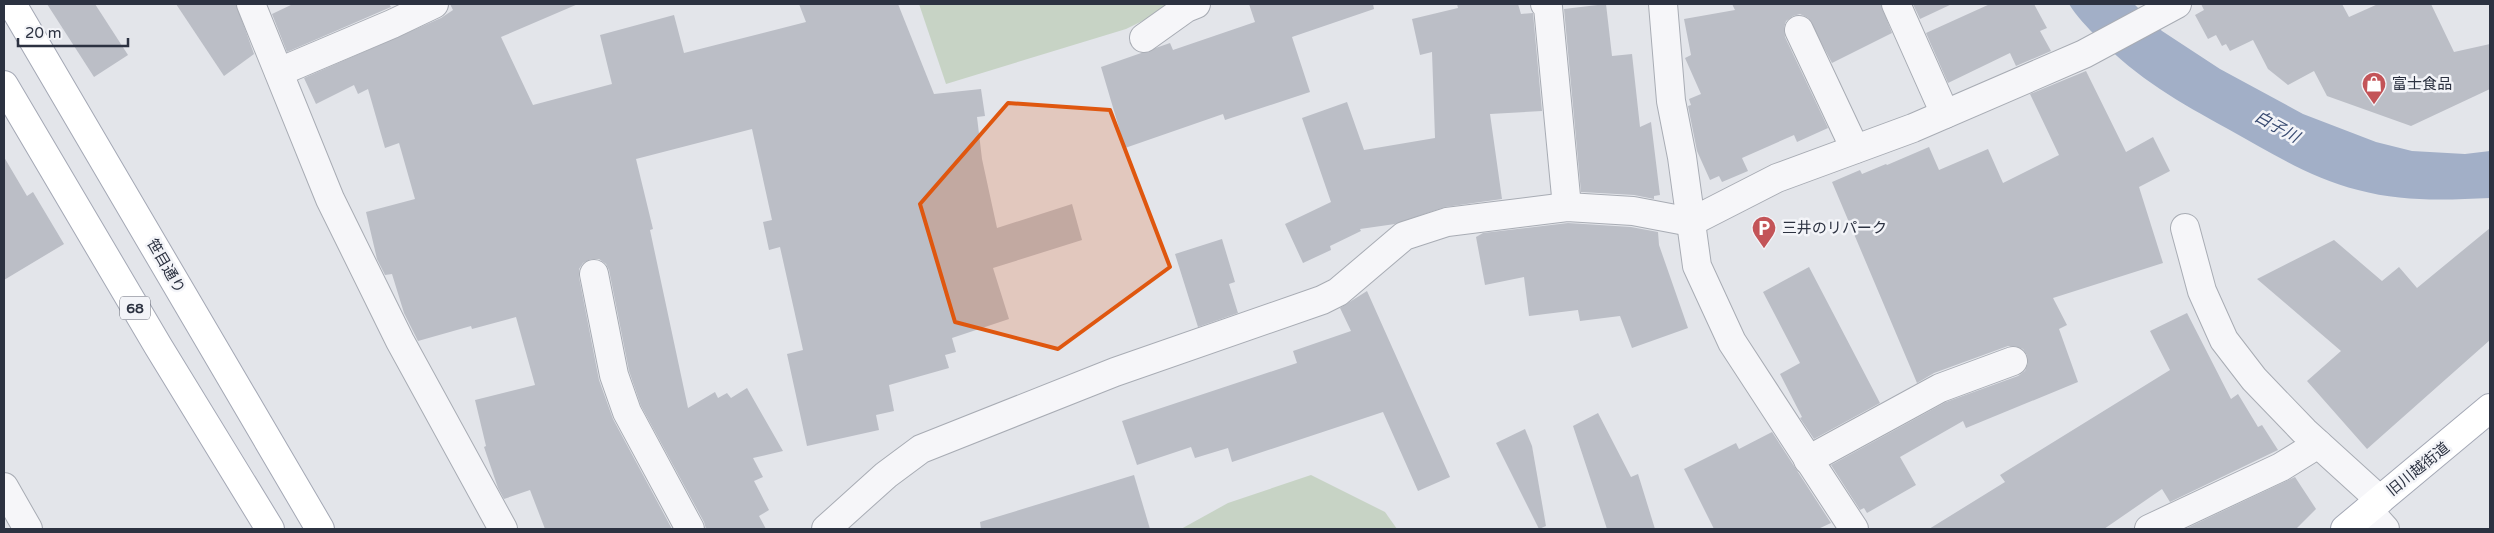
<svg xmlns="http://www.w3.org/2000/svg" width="2494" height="533" font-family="'Varela Round','Noto Sans JP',sans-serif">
  <rect width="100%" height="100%" fill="#e3e5ea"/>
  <g fill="#c7d3c5">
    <polygon points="919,4 1177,4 1126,29 946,84"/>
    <polygon points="1311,475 1385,512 1397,529 1181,529 1228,503"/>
  </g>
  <path fill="#a2afc7" d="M2069 4H2134L2162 31 2220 69 2303 114 2376 142 2412 151 2465 154 2490 151V198C2445 200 2403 202 2358 190 2311 178 2271 153 2228 129 2179 102 2138 79 2098 38 2087 27 2077 17 2069 4Z"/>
  <g fill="#bbbec6">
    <polygon points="47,4 95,4 128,55 94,77"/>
    <polygon points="176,4 236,4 254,54 224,76"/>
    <polygon points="293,4 389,4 391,7 287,52 272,14"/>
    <polygon points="450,4 578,4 501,37 533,105 612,84 600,35 674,15 684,53 806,22 799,4 898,4 934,94 981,89 985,116 977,117 982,159 997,228 1072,204 1082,240 993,268 1009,319 952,338 956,352 945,355 949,368 889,385 894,411 876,415 879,430 807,446 787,354 803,350 780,247 769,250 763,222 772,220 752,129 636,159 653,229 650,230 688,408 715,392 718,398 727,393 731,398 747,388 783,451 753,458 763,477 754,481 769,510 759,516 766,529 706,529 704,522 641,406 629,371 609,270 606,264 599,259 591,259 583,263 579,269 579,277 599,380 613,419 672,529 545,529 530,490 504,499 498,488 484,447 486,446 475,400 535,385 516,317 472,329 471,326 418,341 404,313 392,274 385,275 377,259 366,212 415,199 399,143 385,148 368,89 358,94 354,85 316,104 304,78 441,18 453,10"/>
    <polygon points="1249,4 1373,4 1374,9 1292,37 1310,92 1225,120 1223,114 1125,148 1101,67 1170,43 1173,50 1255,22"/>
    <polygon points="1457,4 1518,4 1521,14 1533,13 1542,111 1490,114 1502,199 1445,207 1395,224 1360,229 1361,231 1330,246 1331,250 1303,263 1285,224 1331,202 1302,118 1347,102 1364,150 1435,138 1432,52 1420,55 1412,19 1458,8"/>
    <polygon points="1606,4 1612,56 1632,54 1640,127 1651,122 1660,195 1654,196 1654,199 1634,195 1581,192 1564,9"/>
    <polygon points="1732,4 1881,4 1892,33 1832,63 1808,18 1800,14 1793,16 1786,21 1784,28 1785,37 1828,128 1797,142 1794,135 1742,158 1748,171 1722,182 1719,176 1710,180 1697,151 1688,106 1691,105 1689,99 1701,94 1685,58 1691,55 1684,19 1735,10"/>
    <polygon points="1913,4 1952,4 1920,19"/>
    <polygon points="1990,4 2034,4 2047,28 2040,31 2051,51 2016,66 2010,53 1948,83 1926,33"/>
    <polygon points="2201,4 2342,4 2349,17 2378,4 2431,4 2454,52 2490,44 2490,89 2411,126 2327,96 2314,71 2288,85 2268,69 2253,40 2230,51 2226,44 2222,46 2216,35 2208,39 2195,15 2204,10"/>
    <polygon points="2086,71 2126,152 2153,137 2170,171 2139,187 2163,263 2053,298 2067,325 2059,329 2078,382 1966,428 1963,421 1900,457 1916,485 1867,513 1864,508 1860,510 1831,465 1946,402 2018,376 2025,371 2028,363 2027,355 2023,349 2015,346 2008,346 1934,373 1917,383 1832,182 1860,170 1862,174 1886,164 1887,165 1929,147 1939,170 1988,149 2003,183 2059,155 2030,94"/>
    <polygon points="4,157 27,196 33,192 64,244 4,280"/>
    <polygon points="1568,223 1631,227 1658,232 1659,245 1688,328 1632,348 1620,316 1580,321 1578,310 1529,316 1524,277 1485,285 1476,237 1483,233"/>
    <polygon points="2490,228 2490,340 2367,449 2307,381 2341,351 2257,279 2334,240 2382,281 2399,267 2417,288"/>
    <polygon points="1222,239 1235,282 1229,284 1238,313 1198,327 1175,254"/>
    <polygon points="1809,267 1880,403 1814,439 1800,418 1802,417 1780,374 1800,363 1763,292"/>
    <polygon points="1367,291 1450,477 1418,491 1383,412 1232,462 1228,448 1195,458 1191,447 1137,465 1122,421 1297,363 1293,351 1351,331 1340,308"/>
    <polygon points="2187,313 2231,399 2238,394 2258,427 2262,425 2278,450 2170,502 2162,489 2104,529 1929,529 2005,482 2000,475 2170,370 2150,331"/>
    <polygon points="1598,413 1631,477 1638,474 1655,529 1607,529 1573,426"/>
    <polygon points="1525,429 1532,446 1546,526 1539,529 1496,443"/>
    <polygon points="1772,432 1831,523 1818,529 1714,529 1684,469 1736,443 1739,449"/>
    <polygon points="1134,475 1150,529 981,529 980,522"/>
    <polygon points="2295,477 2316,509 2296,529 2187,528"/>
  </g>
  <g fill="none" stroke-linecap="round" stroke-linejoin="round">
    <defs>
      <g id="minor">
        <polyline points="251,4 330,199 400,341 503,529"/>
        <polyline points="1545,4 1548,7 1567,207"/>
        <polyline points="1663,4 1671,101 1682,157 1697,266 1732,342 1854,529"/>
        <polyline points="1896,4 1945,114"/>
        <polyline points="1799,30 1855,149"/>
        <polyline points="1144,38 1186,8 1196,4"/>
        <polyline points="279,72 392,24 434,4"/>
        <polyline points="2185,228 2202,291 2224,340 2254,379 2304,431 2380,500"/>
        <polyline points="594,274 614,375 627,412 690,529"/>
        <polyline points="1808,460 1940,388 2013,361"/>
        <polyline points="4,487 28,529"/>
        <polyline points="2368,510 2385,529"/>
        <polyline points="826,529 886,475 921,449 1115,372 1322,300 1338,292 1404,236 1447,222 1567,207 1633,211 1691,222 1777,178 1913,128 2084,54 2177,4"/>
        <polyline points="2149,529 2281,467 2318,444"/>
      </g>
      <g id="major">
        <polyline points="12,4 320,529"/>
        <polyline points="4,85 158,346 270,529"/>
        <polyline points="2345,529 2490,408"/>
      </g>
    </defs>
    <use href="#minor" stroke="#a8acb4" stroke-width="30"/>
    <use href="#major" stroke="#a4a8b5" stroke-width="30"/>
    <use href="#minor" stroke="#f6f6f9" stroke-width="28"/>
    <use href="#major" stroke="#fff" stroke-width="28"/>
  </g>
  <path fill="#df570f" fill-opacity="0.2" stroke="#df570f" stroke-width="4" stroke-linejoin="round" d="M1008 103 1110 110 1170 267 1058 349 955 322 920 204Z"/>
  <defs>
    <symbol id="shop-pin" viewBox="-11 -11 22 30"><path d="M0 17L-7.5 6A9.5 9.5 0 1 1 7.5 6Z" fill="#c35458" stroke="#f3f4f8"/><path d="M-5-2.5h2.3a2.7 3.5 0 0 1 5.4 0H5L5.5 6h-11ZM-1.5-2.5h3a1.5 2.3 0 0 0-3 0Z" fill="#fff"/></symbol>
    <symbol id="parking-pin" viewBox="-11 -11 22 30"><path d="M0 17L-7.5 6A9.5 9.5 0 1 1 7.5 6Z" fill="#c35458" stroke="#f3f4f8"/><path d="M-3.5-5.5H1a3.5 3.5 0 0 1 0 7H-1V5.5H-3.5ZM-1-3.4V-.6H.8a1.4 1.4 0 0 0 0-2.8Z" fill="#fff"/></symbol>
  </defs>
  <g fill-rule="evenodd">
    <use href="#shop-pin" x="2360" y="70" width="28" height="38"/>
    <use href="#parking-pin" x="1750" y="214" width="28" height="38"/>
  </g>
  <g text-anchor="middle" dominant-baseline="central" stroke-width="5" stroke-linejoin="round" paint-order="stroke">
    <rect fill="#f3f4f8" stroke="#686c78" stroke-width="1" x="120" y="296.5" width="30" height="23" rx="4"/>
    <g font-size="14" font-weight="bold" fill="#2c3241">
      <text x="135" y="308">68</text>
    </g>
    <g font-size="15" fill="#2c3241" stroke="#f3f4f8" text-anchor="start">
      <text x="2392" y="84">富士食品</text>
      <text x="1782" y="228">三井のリパーク</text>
    </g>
    <g font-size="15" fill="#2c3241" stroke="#f3f4f8">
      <text transform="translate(166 266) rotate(60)">笹目通り</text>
      <text transform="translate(2418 469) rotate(-39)">旧川越街道</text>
    </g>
    <g font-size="16" font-style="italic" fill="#3a4c72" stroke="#f3f4f8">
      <text transform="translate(2277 127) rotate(29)">白子川</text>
    </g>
  </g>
  <rect width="2494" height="533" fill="none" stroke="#2c3241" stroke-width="10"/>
  <path d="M18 38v8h110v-8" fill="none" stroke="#2c3241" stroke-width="2.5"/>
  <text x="25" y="38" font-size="15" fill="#2c3241" stroke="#f3f4f8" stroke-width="4" paint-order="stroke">20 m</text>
</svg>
